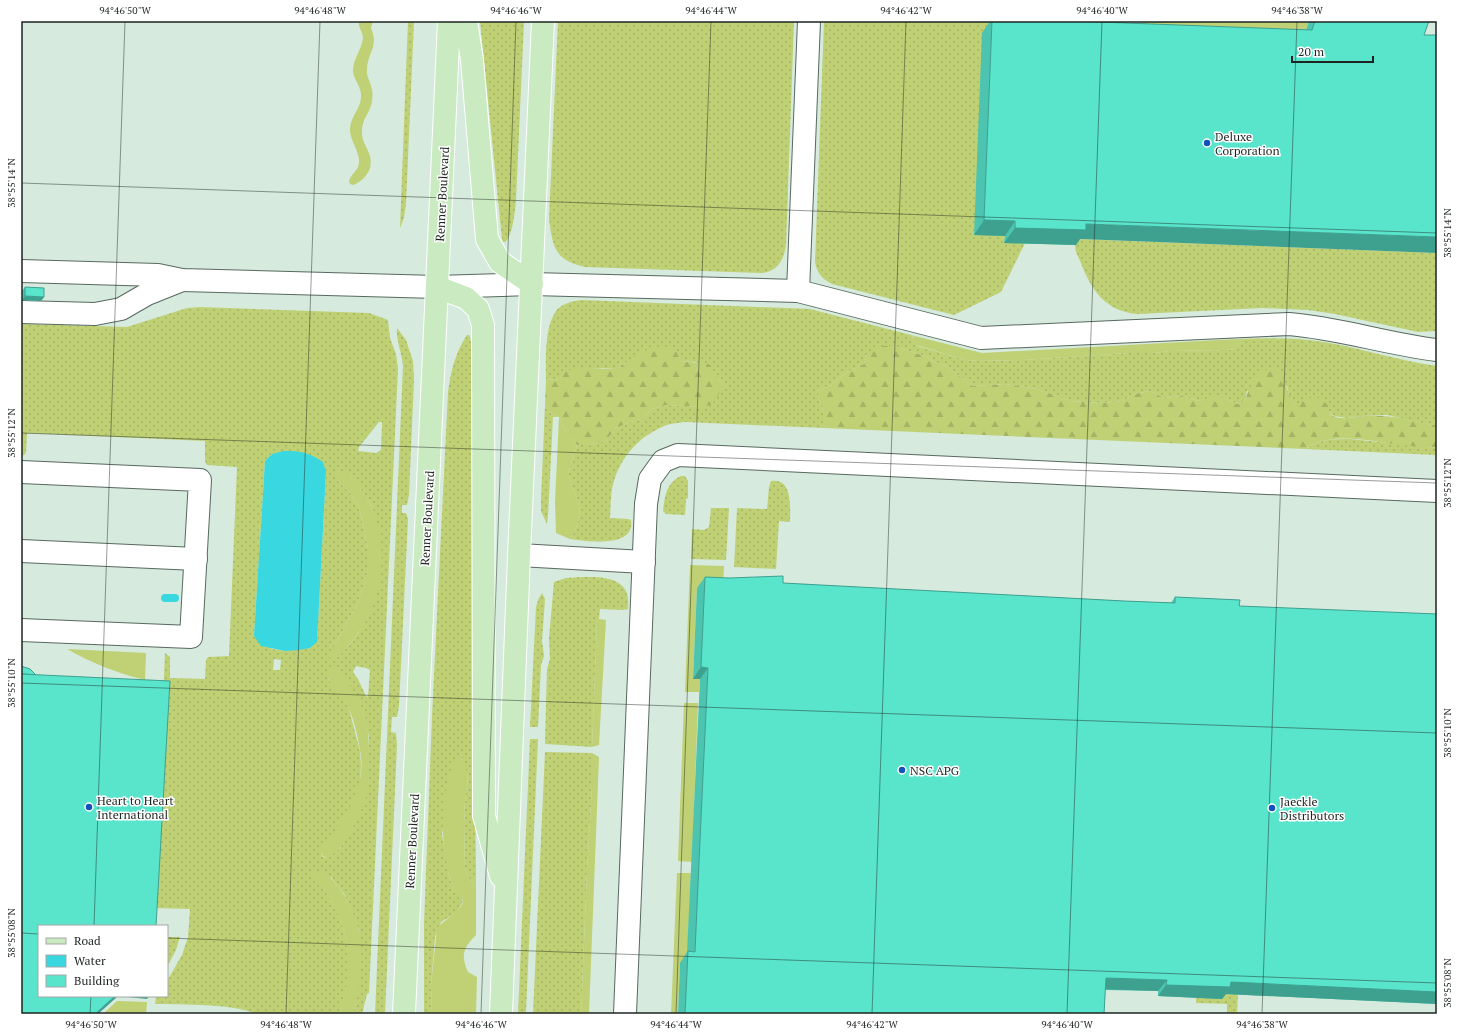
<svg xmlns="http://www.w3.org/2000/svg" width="1458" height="1035" font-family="'PT Serif',serif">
  <defs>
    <pattern id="grass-dots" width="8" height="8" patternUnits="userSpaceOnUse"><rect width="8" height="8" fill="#bfd174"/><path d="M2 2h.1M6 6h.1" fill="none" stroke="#a4b364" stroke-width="1.8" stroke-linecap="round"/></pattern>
    <pattern id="forest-firs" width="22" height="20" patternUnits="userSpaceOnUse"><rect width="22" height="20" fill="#bfd174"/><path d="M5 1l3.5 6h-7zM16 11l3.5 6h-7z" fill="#a4b364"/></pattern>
  </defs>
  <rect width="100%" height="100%" fill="#d6eade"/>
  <g fill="url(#grass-dots)" fill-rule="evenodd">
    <polygon points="408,21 414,21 406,203 404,218 400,228"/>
    <path d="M480 21H524L516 200C515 210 513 236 505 242H503L502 239Z"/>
    <path d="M558 21H794L786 245C784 260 777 272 761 273L585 267C554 260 553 247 549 219Z"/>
    <path d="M824 21H1119L1118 30 974 234 1005 236 1004 243H1025L1001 292 954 315 832 284C822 279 817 273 815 262Z"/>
    <polygon points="1154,21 1203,21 1202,27 1164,27"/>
    <path d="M1076 239 1437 253V331L1418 332 1335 314 1308 310 1263 308 1138 314C1106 312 1091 290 1081 263 1077 254 1073 248 1076 239Z"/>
    <path d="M581 300 810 309 915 336 912 337 917 346 966 360 978 361 1023 360 1129 353H1153L1170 351 1228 350 1234 349 1239 341 1238 339C1266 338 1296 337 1323 342 1362 348 1399 361 1437 366V425H1431L1387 415 1361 416 1347 418 1334 416 1329 412 1296 406 1290 398 1287 386 1247 391 1245 401 1237 404C1222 396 1215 395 1199 401L1182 396 1164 398 1150 391 1134 394 1122 401 1102 403 1071 401 1037 389 1005 384 972 386 948 367 935 362 925 356 894 346 867 354 864 364 847 372 831 385 818 391V396L824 413V428L686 422C678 423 669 423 662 427 639 437 621 457 614 481 610 493 611 506 610 518L628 519 631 520C636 549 585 541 570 539 577 529 582 513 578 501 575 492 570 484 569 474 569 466 575 454 577 445H587L606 441 616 428 630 422 643 418 652 409 666 405 701 407 723 385 716 375 696 362 681 361 676 351 628 361 617 369 602 368 566 371 559 379 546 380C546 360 544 328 556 311 561 304 573 301 581 300Z"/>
    <path d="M200 307 369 313 388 320 390 338 396 354 398 369 369 993 367 994 362 1014H353L356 1003 359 931 351 908 344 894 331 877 315 882C340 900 351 945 348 975 347 988 343 1001 339 1014H256C232 1003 182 1005 155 1004L156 996H167V981L182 955 188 937 190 909 154 908 165 653 170 657V678L205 679 206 660 208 657 229 656 237 467 207 465 205 461V441L27 433 26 453 24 455 21 456V324L127 327 187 308ZM379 422H382V424L381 450 376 453 358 451 359 447ZM272 454 326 472 317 641 310 648 285 651 272 649 254 636 265 461ZM351 477C360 488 370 499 374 513 390 566 378 620 337 658L334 646 358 603 368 570V548L359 507 350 493 336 479ZM274 659 281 660 280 670H273ZM356 666 366 668 370 670 368 697 366 696 358 679 353 672ZM337 668 353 691 364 713 369 737 368 774 369 781 365 799 354 825 340 848 328 858 323 857 321 854 323 847 335 832 354 801 360 783 361 765 360 751 349 709 343 697 328 679Z"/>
    <path d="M397 328 406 340 413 361 414 379 409 495 407 505H402V513H406L408 519 399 706 397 717H392L391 732 396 733 397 745 385 1014H375L403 366C402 353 396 341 397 328Z"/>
    <path d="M467 335H469L470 337 471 343 476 882 470 880 464 868 465 822 464 813 468 776 462 758 457 757 442 834 449 875 454 892H460L462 893 463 898 462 903 457 912 441 922 435 937 431 985 432 1014H424V924L432 716 448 392C451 371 455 353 467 335Z"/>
    <polygon points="545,404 548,412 559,417 553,417 548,516 547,524 541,511 541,501"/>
    <path d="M1350 439 1437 448V455L1305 449C1321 439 1332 439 1350 439Z"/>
    <path d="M681 476H685L688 481V498L686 499 685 515 666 514 663 511C665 496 666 483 681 476Z"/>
    <path d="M771 481C793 477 790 508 790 522L779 521 776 569 734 567 737 508 767 509 769 487Z"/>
    <polygon points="711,508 729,508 726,560 691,559 692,529 704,530 709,527"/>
    <path d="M566 578C591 577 633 571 628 609L623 610 600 609 599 619 597 622 592 747 545 744 547 669 550 659 549 638 554 582Z"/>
    <polygon points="542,593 545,599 542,641 544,656 541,665 538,727 530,727 536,607 538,600"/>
    <polygon points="530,739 538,739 526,1012 526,1014 518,1014"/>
    <polygon points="545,752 592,753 592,786 587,871 581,1014 533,1014"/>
    <polygon points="167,937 180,937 176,950 167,967"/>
    <polygon points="1222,994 1238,994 1237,1014 1227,1014 1227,1004 1196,1003 1196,998"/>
  </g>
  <g fill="url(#forest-firs)">
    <path d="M881 346H894L925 356 935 362 948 367 972 386 1005 384 1037 389 1071 401 1102 403 1122 401 1134 394 1150 391 1164 398 1182 396 1199 401C1216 394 1221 396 1237 404L1245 401C1249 385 1258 373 1272 367 1290 381 1284 391 1296 406L1305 398H1319L1328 405C1328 409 1328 413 1333 416 1342 421 1357 416 1367 416 1391 415 1407 419 1431 425H1437V448C1425 447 1412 446 1400 445 1369 441 1332 431 1305 449L824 428V413L818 396V391L831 385 847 372 864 364 867 354Z"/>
    <polygon points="662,347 676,351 681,361 709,364 723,385 716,400 710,405 701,407 666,405 652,409 643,418 630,422 616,428 606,441 587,445 577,445 568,435 559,417 548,412 545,404 546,380 559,379 566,371 580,368 617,369 642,351"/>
  </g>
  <g fill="#bfd174">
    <path d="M359 21H373L371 28C379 47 368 51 367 69 366 80 375 86 372 101 370 114 362 117 362 133 362 146 374 153 370 168 368 175 360 183 353 185L350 184 349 181C351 174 358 171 359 163 360 151 349 140 350 128 351 116 361 108 361 97 362 87 353 79 353 71 353 59 362 49 363 38 363 32 358 28 359 21Z"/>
    <polygon points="1141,21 1154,21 1164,27 1202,27 1203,21 1309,21 1301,45 1140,39"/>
    <polygon points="915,336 982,353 1218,340 1238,339 1239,341 1237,348 1228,350 1170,351 1153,353 1129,353 1023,360 978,361 966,360 912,344 911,339"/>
    <path d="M559 417 568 435 577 445C575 454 569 466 569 474 570 484 575 492 578 501 582 513 577 529 570 539L556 533 555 502Z"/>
    <path d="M340 470C350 473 358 485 364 493 387 528 387 579 368 616 362 630 351 642 342 654 338 657 335 661 330 659L329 655 358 603 368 570V548L359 507 350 493 336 479 335 477 337 471Z"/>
    <polygon points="690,565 724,566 723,585 697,588 693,679 700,679 699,692 685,692"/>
    <polygon points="599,619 606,620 599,745 592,747 597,622"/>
    <path d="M67 649 146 653 145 680C117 673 91 663 67 649Z"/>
    <path d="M332 667 337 668C348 682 358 696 364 712 369 728 369 744 369 761 368 768 369 775 369 782 368 801 357 820 348 836 342 845 337 853 328 858 323 857 321 855 321 850 342 820 368 790 360 750 357 733 353 713 343 698 339 691 331 686 328 678 327 674 329 670 332 667Z"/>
    <polygon points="684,703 698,703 692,862 678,861"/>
    <polygon points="592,753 599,757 589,1014 581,1014 587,871 592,786"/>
    <path d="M457 757H460L464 761 468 776 464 813 465 822 464 868 470 880 476 882V935C464 947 460 955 468 972L477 977 476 1014H432L431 985 437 928C443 920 469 908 462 895 460 891 457 892 454 892 442 854 439 819 448 780 450 772 452 764 457 757Z"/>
    <path d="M315 871C326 870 331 878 337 885 367 923 366 970 353 1014H339C353 971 352 934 328 895 324 889 317 886 313 879V874Z"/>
    <polygon points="677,873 691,873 687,963 680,963 678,1014 671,1014"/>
    <polygon points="117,1001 147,1002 146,1014 103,1014"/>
  </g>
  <path fill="#39d7df" d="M283 451C300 451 308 452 323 462L326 472 317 642 310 648 299 650 285 651 261 646 254 636 265 461 272 454Z"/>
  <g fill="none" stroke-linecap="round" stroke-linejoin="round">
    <polyline stroke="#39d7df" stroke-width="8" points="165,598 175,598"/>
    <defs>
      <g id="minor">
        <path d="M21 271 158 275 182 280 437 287 532 284 798 291 981 338 1289 324C1339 328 1387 344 1437 350"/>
        <polyline points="798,291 809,21"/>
        <polyline points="21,312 95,314 121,309 147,294 182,280"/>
        <polyline points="21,472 200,480 191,637 21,630"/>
        <polyline points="21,551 196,559"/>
        <polyline points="519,555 644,562"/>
        <polyline points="625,1014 646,504 650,479 663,461 678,455 1437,491"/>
      </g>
      <g id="major">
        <polyline points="466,21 472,60 487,239 500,262 532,284"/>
        <polyline points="437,287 466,298 478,309 483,325 484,816 501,876"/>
        <polyline points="404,1014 449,21"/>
        <polyline points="501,1014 519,555 543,21"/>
      </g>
    </defs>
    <use href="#minor" stroke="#58695f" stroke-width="24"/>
    <use href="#major" stroke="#fff" stroke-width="24"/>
    <use href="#minor" stroke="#fff" stroke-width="22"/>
    <use href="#major" stroke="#caebc1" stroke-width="22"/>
  </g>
  <g fill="#4dc4af">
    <polygon points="990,21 1072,21 1306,30 1309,21 1429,21 1080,239 1076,245 1004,243 1005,236 974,235 982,33"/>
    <polygon points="25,287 44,297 41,301 22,300 22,291"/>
    <polygon points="705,577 783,583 1124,601 1171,603 1175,597 1239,606 1437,1004 1226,994 1222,999 1158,996 1158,991 1105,990 1104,1014 678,1014 680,963 687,952 700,679 693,679 697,588"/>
  </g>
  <g fill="#3ea08f">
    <polygon points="984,220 1015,221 1005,236 974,235"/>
    <polygon points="1086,224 1437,237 1437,253 1080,239 1076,245 1004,243 1015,228"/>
    <polygon points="25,296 44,297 41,301 22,300"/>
    <polygon points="701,667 708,668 700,679 693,679"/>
    <polygon points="1106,978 1167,980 1158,991 1097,989"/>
    <polygon points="1231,982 1437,992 1437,1004 1226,994 1222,999 1158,996 1166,985"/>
    <polygon points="115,996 118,996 98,1014 95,1014"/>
    <polygon points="118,996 149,996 147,999"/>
  </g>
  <g fill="#59e4cc" stroke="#3ea08f">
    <polygon points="992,21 1072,21 1312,30 1315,21 1429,21 1424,35 1437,35 1437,237 1086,224 1086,230 1015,228 1015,221 984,220"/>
    <polygon points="25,287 44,288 44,297 25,296"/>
    <polygon points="783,576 783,583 1124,601 1175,603 1175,597 1240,600 1239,606 1437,614 1437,992 1231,982 1230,987 1166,985 1167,980 1106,978 1104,1014 685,1014 688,951 695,952 699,862 708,668 701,667 705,577 729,578"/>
    <polygon points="21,666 30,669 36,675 21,674"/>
    <polygon points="21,674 170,681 156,926 39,926 39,996 115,996 95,1014 21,1014"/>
  </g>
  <path fill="none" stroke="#1d2420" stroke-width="1" stroke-opacity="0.45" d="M21 183 1437 233M21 433 1437 483M21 683 1437 733M94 926 125 21M21 933 39 934M167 938 1437 983M90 1014 91 996M286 1014 320 21M481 1014 516 21M676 1014 711 21M872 1014 906 21M1067 1014 1102 21M1262 1014 1297 21"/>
  <g fill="#1351bc" stroke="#fff" stroke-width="1.5">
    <circle cx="1207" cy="143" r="4"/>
    <circle cx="902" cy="770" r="4"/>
    <circle cx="89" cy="807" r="4"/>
    <circle cx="1272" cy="808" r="4"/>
  </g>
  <g text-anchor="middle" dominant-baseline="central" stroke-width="3" stroke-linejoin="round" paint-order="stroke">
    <g font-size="12" fill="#1d2420" stroke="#fff" text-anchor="start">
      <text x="1215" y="136">Deluxe<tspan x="1215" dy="14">Corporation</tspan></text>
      <text x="910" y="770">NSC APG</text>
      <text x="97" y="800">Heart to Heart<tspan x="97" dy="14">International</tspan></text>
      <text x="1280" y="801">Jaeckle<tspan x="1280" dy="14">Distributors</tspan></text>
    </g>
    <g font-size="12" fill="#1d2420" stroke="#fff">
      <text transform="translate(442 194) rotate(-87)">Renner Boulevard</text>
      <text transform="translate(427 518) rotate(-87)">Renner Boulevard</text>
      <text transform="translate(412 841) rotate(-87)">Renner Boulevard</text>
    </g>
  </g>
  <rect width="1458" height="1035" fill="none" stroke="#ffffff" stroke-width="44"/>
  <rect x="38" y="925" width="130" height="72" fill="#ffffff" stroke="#a5a7a6"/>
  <rect x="46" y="938" width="20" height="6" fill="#caebc1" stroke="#a5a7a6"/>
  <text x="74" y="945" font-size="12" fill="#1d2420">Road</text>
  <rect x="46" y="955" width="20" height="12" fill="#39d7df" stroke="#a5a7a6"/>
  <text x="74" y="965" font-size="12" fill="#1d2420">Water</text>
  <rect x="46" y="975" width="20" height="12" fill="#59e4cc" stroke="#a5a7a6"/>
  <text x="74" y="985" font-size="12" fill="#1d2420">Building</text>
  <path d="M1292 56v6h81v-6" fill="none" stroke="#1d2420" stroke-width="2"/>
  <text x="1298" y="56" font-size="12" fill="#1d2420" stroke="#ffffff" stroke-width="3" paint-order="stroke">20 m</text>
  <rect x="22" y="22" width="1414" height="991" fill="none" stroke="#1d2420" stroke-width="1.5"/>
  <g font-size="10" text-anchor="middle" fill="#1d2420">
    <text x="125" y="14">94°46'50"W</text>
    <text x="320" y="14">94°46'48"W</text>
    <text x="516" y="14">94°46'46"W</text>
    <text x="711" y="14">94°46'44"W</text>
    <text x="906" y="14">94°46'42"W</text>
    <text x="1102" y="14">94°46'40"W</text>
    <text x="1297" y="14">94°46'38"W</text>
    <text transform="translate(11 183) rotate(-90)" y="4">38°55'14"N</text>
    <text transform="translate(1447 233) rotate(-90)" y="4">38°55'14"N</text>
    <text transform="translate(11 433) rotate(-90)" y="4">38°55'12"N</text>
    <text transform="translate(1447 483) rotate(-90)" y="4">38°55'12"N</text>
    <text transform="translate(11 683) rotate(-90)" y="4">38°55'10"N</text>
    <text transform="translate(1447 733) rotate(-90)" y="4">38°55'10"N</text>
    <text transform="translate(11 933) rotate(-90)" y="4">38°55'08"N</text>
    <text transform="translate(1447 983) rotate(-90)" y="4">38°55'08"N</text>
    <text x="91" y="1028">94°46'50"W</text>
    <text x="286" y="1028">94°46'48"W</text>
    <text x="481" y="1028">94°46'46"W</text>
    <text x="676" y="1028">94°46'44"W</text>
    <text x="872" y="1028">94°46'42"W</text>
    <text x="1067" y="1028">94°46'40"W</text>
    <text x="1262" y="1028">94°46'38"W</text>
  </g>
</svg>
